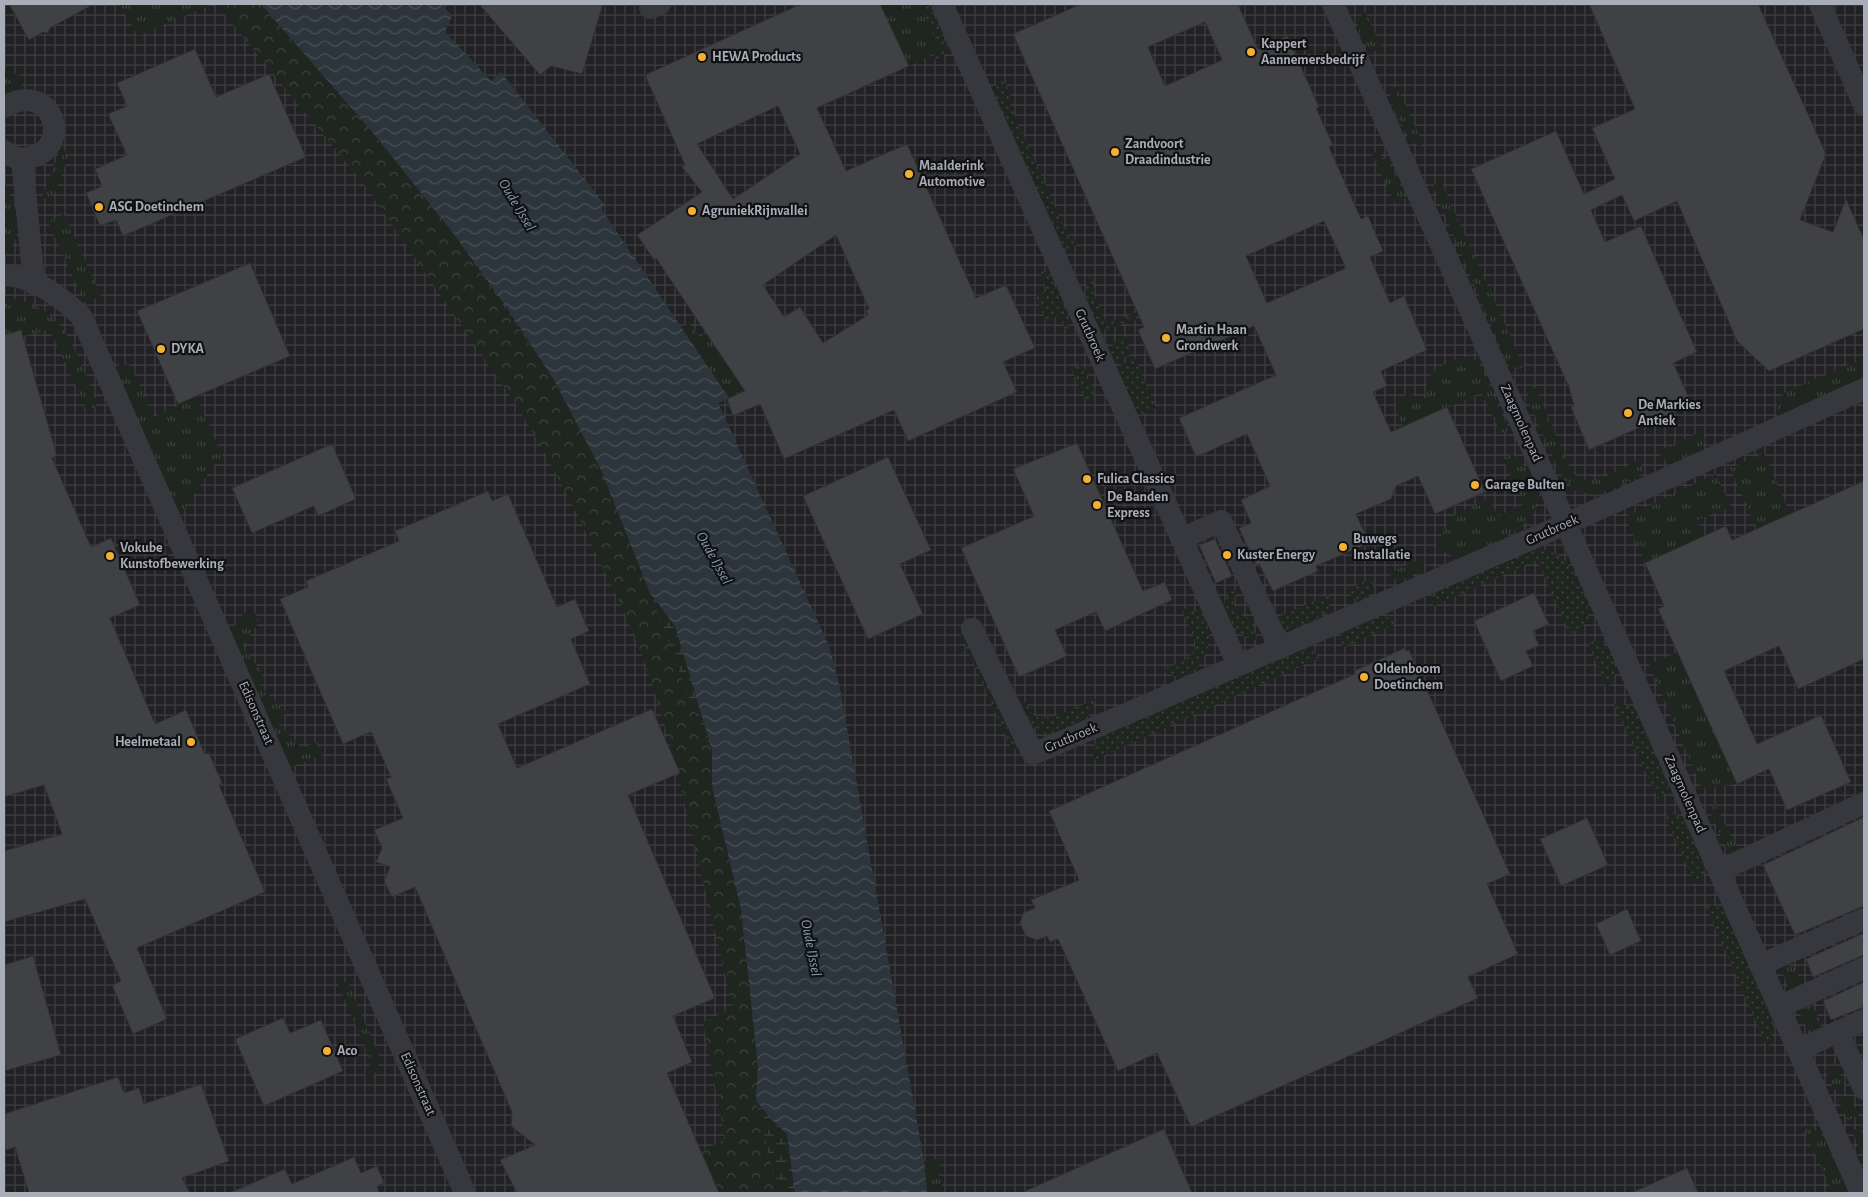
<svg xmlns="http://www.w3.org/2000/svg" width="1868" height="1197" font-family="'Alegreya Sans',sans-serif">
  <defs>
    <pattern id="industrial-grid" width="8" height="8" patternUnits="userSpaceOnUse" patternTransform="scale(1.25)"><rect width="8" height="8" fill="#222225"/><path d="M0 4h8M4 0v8" fill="none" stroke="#3f3f43"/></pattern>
    <pattern id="grass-tufts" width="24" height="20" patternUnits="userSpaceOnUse" patternTransform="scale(1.25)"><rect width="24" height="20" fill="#1e261f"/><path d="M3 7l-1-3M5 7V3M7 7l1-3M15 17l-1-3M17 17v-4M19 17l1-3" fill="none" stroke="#3c433d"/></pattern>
    <pattern id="forest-crowns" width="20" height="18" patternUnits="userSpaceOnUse" patternTransform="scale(1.25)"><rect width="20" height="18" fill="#1e261f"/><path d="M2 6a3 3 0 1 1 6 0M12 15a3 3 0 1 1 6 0" fill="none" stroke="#3c433d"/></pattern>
    <pattern id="wetland-marsh" width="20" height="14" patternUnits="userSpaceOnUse" patternTransform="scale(1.25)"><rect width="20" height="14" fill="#1e261f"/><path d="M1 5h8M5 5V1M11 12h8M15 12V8" fill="none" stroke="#3c433d"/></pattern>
    <pattern id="garden-dots" width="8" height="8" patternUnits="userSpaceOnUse" patternTransform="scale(1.25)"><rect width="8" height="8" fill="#1e261f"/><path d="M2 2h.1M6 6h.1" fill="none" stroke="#3c433d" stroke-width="1.8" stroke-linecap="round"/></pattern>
    <pattern id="water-waves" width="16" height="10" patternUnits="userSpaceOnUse" patternTransform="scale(1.25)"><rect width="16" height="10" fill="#2c353c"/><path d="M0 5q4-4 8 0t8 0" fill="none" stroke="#485056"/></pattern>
  </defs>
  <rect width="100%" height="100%" fill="#161618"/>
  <rect fill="url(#industrial-grid)" x="4" y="4" width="1860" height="1189"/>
  <g fill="url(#grass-tufts)">
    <polygon points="119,4 212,4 138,36"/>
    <polygon points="880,4 920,4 941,50 909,66"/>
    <path d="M1365 12 1384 51C1365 55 1357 34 1358 18Z"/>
    <polygon points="4,69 20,75 23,82 20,89 4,94"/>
    <path d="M1397 86 1423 144 1419 146C1406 139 1389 105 1390 91Z"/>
    <polygon points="62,145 68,158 54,195 41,200"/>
    <polygon points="1378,152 1389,163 1406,198 1396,204 1371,153"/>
    <polygon points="1440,179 1524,367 1519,369 1508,365 1433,186"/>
    <path d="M4 182C17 206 27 235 4 257Z"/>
    <polygon points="64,214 101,296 85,303 48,222"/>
    <path d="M4 297C67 305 74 350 97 401L96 407 87 411 50 330 23 336 20 331 4 335Z"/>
    <polygon points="689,323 700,337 706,333 741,386 819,337 753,388 729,398 681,327"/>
    <path d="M1463 357 1472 358 1479 363 1509 430 1501 433 1481 393 1403 427C1401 421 1396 414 1396 408 1394 392 1413 391 1421 400L1426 398C1426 368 1437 367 1463 357Z"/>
    <polygon points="1864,358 1864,377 1777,416 1777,404 1784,393"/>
    <polygon points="119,363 131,366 154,417 196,396 224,460 214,465 179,518 115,375"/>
    <path d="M1530 388H1536L1571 471C1575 475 1581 480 1587 481 1600 482 1630 464 1642 458V473L1635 479 1597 495 1575 491 1560 473 1527 398Z"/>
    <path d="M1702 431C1704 436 1706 442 1703 447 1699 454 1677 463 1670 462 1664 461 1661 456 1657 452Z"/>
    <polygon points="1764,453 1790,514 1757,529 1730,468"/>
    <path d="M1512 454C1518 460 1524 465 1529 471 1566 521 1488 545 1456 560L1436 545 1451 517 1489 498 1498 516 1524 504 1503 460Z"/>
    <polygon points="1716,474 1731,507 1697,520 1704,536 1645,563 1625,517"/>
    <polygon points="1422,558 1424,565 1420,572 1399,581 1392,577 1389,573"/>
    <polygon points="244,613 255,613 259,622 242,647 263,673 260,686 286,712 279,725 302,748 318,742 323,755 285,769 230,632"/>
    <polygon points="1678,652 1737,784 1702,789 1649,664"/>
    <polygon points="1715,804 1739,852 1730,856 1709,810"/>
    <polygon points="1787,962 1790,968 1794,966 1802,984 1790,990 1779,965"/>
    <polygon points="347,981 381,1060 372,1080 365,1075 371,1061 338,984"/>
    <polygon points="1811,1003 1822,1024 1819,1026 1822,1033 1810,1036 1798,1009"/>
    <polygon points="1836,1065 1845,1085 1834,1090 1825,1070"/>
    <polygon points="1849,1095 1859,1116 1848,1120 1838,1100"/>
    <polygon points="1808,1125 1824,1137 1848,1190 1842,1193 1833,1193 1803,1128"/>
    <polygon points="1863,1126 1864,1150 1861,1151 1852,1131"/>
    <polygon points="944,1157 938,1172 944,1193 927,1193 924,1161"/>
  </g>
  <polygon fill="url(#forest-crowns)" points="216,4 261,4 374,134 454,234 554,380 601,470 662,623 688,696 712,750 712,786 741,909 758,1066 756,1101 778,1193 719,1193 701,1151 725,1139 703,1022 733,1008 672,750 647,668 624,612 578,516 547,457 517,406 363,183"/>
  <g fill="url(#wetland-marsh)">
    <polygon points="507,308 515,314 573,404 675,626 720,746 712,775 712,750 688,696 662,623 601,470 554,380"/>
    <polygon points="758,1066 780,1102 809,1193 778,1193 756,1101"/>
  </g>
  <g fill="url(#garden-dots)">
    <path d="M920 4H929L947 46C947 55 943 57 936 61L933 54 941 50Z"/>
    <polygon points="1003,79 1011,94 1008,100 1068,236 1075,240 1077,245 1067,250 1063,247 992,94 993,88"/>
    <polygon points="1042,270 1050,276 1070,320 1067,330 1059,316 1046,321 1035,296 1047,291 1040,273"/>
    <path d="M1089 276 1094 282 1092 290 1107 324 1137 312 1140 318 1107 330 1096 326C1089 309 1081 295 1089 276Z"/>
    <path d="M1125 336 1132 353 1115 363 1108 355C1111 345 1116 340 1125 336Z"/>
    <polygon points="1135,358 1156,408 1143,414 1133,408 1117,373 1122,364"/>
    <polygon points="1080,365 1084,367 1095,393 1092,397 1086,400 1071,369"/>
    <path d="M1541 549C1549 551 1556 553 1563 559 1574 569 1595 609 1587 623L1570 634 1537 560 1434 606C1432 597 1436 593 1442 587L1529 551Z"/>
    <polygon points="1371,579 1373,584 1369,595 1359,600 1353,598 1347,589"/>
    <path d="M1236 590 1237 592 1233 602 1239 614 1250 619 1258 640C1236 638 1231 623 1223 605L1229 593Z"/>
    <path d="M1328 595C1335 612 1318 618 1305 624 1299 626 1292 631 1286 629 1280 629 1278 623 1276 618Z"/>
    <path d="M1185 609C1233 612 1201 701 1163 670 1205 652 1200 650 1182 611Z"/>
    <polygon points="1378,615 1390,618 1395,624 1342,648 1341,635 1347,629"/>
    <polygon points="963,631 1017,748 1012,750 960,633"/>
    <polygon points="1595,641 1606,646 1617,670 1611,684 1606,687 1588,643"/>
    <polygon points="1301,649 1315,652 1319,658 1092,761 1095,744 1100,738"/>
    <path d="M1096 699 1087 719 1055 735C1037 731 1026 723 1018 707L1026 702C1029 707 1031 713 1035 716 1047 724 1082 704 1096 699Z"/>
    <polygon points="1620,703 1635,709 1669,787 1666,793 1658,799 1614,704"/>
    <polygon points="1671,813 1683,817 1705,869 1703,878 1695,884 1665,816"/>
    <polygon points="1713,905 1724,911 1773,1021 1771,1042 1767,1047 1706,907"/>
  </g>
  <polygon fill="url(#water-waves)" points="261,4 442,4 452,16 445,32 491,81 501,72 604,204 602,210 729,398 718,403 830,648 840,689 924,1161 927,1193 795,1193 787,1134 772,1120 756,1101 758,1066 741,909 712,786 712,750 675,626 650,593 601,470 554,380 507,308 454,234 374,134"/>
  <g fill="#404145" stroke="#303034" fill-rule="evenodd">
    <polygon points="9,4 94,4 50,28 48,33 43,32 29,40"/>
    <polygon points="479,4 603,4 582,74 551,66 540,75"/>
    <path d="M801 4H880L909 66 817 108 846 171 907 144 976 298 1006 285 1035 348 1003 362 1017 392 908 441 894 410 784 459 760 404 733 416 727 399 745 391 656 258 654 260 637 235 702 192 682 167 685 165 645 75ZM778 106 800 154 733 199 697 144ZM836 235 869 309 866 311 868 315 823 343 800 307 784 317 763 285Z"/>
    <path d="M1081 4H1247L1239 7 1258 49 1287 36 1319 107 1316 108 1333 145 1329 147 1361 219 1368 216 1383 251 1370 257 1390 303 1404 296 1427 350 1381 371 1387 386 1373 392 1391 432 1447 407 1485 492 1435 514 1418 476 1396 486 1391 499 1356 514 1369 543 1316 566 1318 571 1273 591 1259 564 1256 565 1239 528 1251 523 1241 500 1270 486 1247 434 1196 457 1179 418 1276 375 1254 326 1155 369 1138 330 1144 327 1013 34ZM1205 22 1222 60 1165 86 1148 47ZM1324 221 1346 268 1267 303 1246 256Z"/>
    <polygon points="1589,4 1758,4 1826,154 1800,220 1833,232 1846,199 1864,240 1864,329 1769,371 1737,341 1677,201 1634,221 1622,195 1591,210 1605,242 1641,226 1697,352 1673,363 1692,404 1589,450 1571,407 1574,406 1569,387 1471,169 1556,131 1584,194 1615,179 1592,128 1635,109"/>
    <polygon points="195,49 216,97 269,74 306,157 123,236 116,220 100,226 86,193 102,186 95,169 127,155 108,114 127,106 117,83"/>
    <polygon points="250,263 290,356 178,404 137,311"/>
    <polygon points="21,330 57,456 52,458 91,547 111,538 140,605 110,618 155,724 186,710 205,754 209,753 222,783 219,785 265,892 137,948 167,1019 133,1034 112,985 121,981 85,899 4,922 4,851 62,834 44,785 4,797 4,335"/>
    <polygon points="1077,443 1143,591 1165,582 1172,600 1105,631 1096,612 1055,630 1067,656 1019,677 961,548 1034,516 1013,469"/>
    <polygon points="332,444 356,499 318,516 314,506 252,533 232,488"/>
    <polygon points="888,457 931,550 900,564 923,614 868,639 803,496"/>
    <polygon points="1864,481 1864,659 1798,689 1779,646 1724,671 1757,744 1821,715 1851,782 1787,810 1769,769 1737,784 1658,609 1664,606 1645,563 1726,526 1732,540"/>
    <polygon points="488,491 492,501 508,494 557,607 575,599 589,631 571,639 590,684 498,724 517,768 652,709 680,773 628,795 715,998 673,1016 692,1062 667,1073 719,1193 517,1193 500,1160 535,1145 511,1126 512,1112 415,887 392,897 384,881 390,867 376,862 382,848 374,830 403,818 386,779 391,777 371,732 343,744 280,599 308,587 306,581 399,541 395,531"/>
    <polygon points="1215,539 1232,576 1216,583 1199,545"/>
    <polygon points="1534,593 1549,624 1533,631 1539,646 1526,651 1533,666 1501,681 1474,621"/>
    <polygon points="1405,648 1406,651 1409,650 1510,874 1487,884 1518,954 1468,977 1478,998 1191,1127 1157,1053 1118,1071 1058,939 1050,942 1047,936 1037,940 1026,936 1020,923 1023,913 1035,908 1031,900 1079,880 1049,811 1355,674 1354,671"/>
    <polygon points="1864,817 1864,906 1795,935 1763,865"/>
    <polygon points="1587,818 1608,865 1561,886 1540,839"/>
    <polygon points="1627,909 1641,941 1610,955 1596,924"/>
    <polygon points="1864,933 1864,955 1813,977 1806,959"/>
    <polygon points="33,956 61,1055 4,1071 4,965"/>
    <polygon points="1864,982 1864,1007 1831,1020 1823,1001"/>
    <polygon points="283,1018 290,1033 321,1020 343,1071 264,1106 235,1039"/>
    <polygon points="118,1077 124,1093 139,1088 144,1104 201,1084 229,1161 182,1178 190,1193 29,1193 15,1147 4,1151 4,1114"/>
    <polygon points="1164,1129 1192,1193 1021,1193"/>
    <polygon points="354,1157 361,1173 377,1166 384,1183 377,1186 379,1193 229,1193 285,1169 292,1184"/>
    <polygon points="1687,1168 1698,1193 1631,1193"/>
  </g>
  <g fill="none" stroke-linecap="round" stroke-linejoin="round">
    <g stroke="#37383d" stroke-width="22">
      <polyline points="942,4 1238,665"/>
      <polyline points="1333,4 1566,524 1861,1193"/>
      <polyline points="1820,4 1864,105"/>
      <polyline points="650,8 660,4"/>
      <path d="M4 107C53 79 73 146 32 157 22 161 12 157 4 151"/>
      <polyline points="22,159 34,284"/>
      <path d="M4 275C33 276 61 297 81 316L465 1193"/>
      <polyline points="1181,539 1221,521 1280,648"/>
      <polyline points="972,629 1033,754 1566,524 1864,389"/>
      <polyline points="1719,871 1864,803"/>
      <polyline points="1760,965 1864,919"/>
      <polyline points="1779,1007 1864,968"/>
      <polyline points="1838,1032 1864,1089"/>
      <polyline points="1798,1050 1864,1020"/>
    </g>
  </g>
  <g fill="#f2b134" stroke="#111113" stroke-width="2">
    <circle cx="1251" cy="52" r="5"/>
    <circle cx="702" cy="57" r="5"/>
    <circle cx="1115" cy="152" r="5"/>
    <circle cx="909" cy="174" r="5"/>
    <circle cx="99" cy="207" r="5"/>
    <circle cx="692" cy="211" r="5"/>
    <circle cx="1166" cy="338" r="5"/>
    <circle cx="161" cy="349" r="5"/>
    <circle cx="1628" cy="413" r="5"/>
    <circle cx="1087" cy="479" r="5"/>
    <circle cx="1475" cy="485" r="5"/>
    <circle cx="1097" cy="505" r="5"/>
    <circle cx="1343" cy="547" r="5"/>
    <circle cx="1227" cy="555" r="5"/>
    <circle cx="110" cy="556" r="5"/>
    <circle cx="1364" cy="677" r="5"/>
    <circle cx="191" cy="742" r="5"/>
    <circle cx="327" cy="1051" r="5"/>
  </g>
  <g text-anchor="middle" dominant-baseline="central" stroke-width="4.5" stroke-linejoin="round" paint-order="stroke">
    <g font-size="14" font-weight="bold" fill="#a8adb8" stroke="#111113" text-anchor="start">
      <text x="1261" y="44">Kappert<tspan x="1261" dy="16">Aannemersbedrijf</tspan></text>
      <text x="712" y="57">HEWA Products</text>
      <text x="1125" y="144">Zandvoort<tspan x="1125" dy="16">Draadindustrie</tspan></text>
      <text x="919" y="166">Maalderink<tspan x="919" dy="16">Automotive</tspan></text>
      <text x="109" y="207">ASG Doetinchem</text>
      <text x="702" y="211">AgruniekRijnvallei</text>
      <text x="1176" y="330">Martin Haan<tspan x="1176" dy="16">Grondwerk</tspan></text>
      <text x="171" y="349">DYKA</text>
      <text x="1638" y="405">De Markies<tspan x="1638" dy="16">Antiek</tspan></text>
      <text x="1097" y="479">Fulica Classics</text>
      <text x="1485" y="485">Garage Bulten</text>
      <text x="1107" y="497">De Banden<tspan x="1107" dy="16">Express</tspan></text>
      <text x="1353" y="539">Buwegs<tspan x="1353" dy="16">Installatie</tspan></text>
      <text x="120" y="548">Vokube<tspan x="120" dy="16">Kunstofbewerking</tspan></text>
      <text x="1237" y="555">Kuster Energy</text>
      <text x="1374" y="669">Oldenboom<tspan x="1374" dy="16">Doetinchem</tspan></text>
      <text x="181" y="742" text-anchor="end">Heelmetaal</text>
      <text x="337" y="1051">Aco</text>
    </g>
    <g font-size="14" fill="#a8adb8" stroke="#111113">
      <text transform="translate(1090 335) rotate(66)">Grutbroek</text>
      <text transform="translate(1521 423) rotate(66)">Zaagmolenpad</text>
      <text transform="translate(1552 530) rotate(-24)">Grutbroek</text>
      <text transform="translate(256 713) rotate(66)">Edisonstraat</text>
      <text transform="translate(1071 738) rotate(-23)">Grutbroek</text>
      <text transform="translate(1685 794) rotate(66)">Zaagmolenpad</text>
      <text transform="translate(418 1084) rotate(66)">Edisonstraat</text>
    </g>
    <g font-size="15" font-style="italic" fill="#7f9bb3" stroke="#111113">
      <text transform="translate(517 205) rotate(59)">Oude IJssel</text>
      <text transform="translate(714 558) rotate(61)">Oude IJssel</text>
      <text transform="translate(811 948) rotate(79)">Oude IJssel</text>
    </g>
  </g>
  <rect width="1868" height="1197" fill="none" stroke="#a8adb8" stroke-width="10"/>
</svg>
